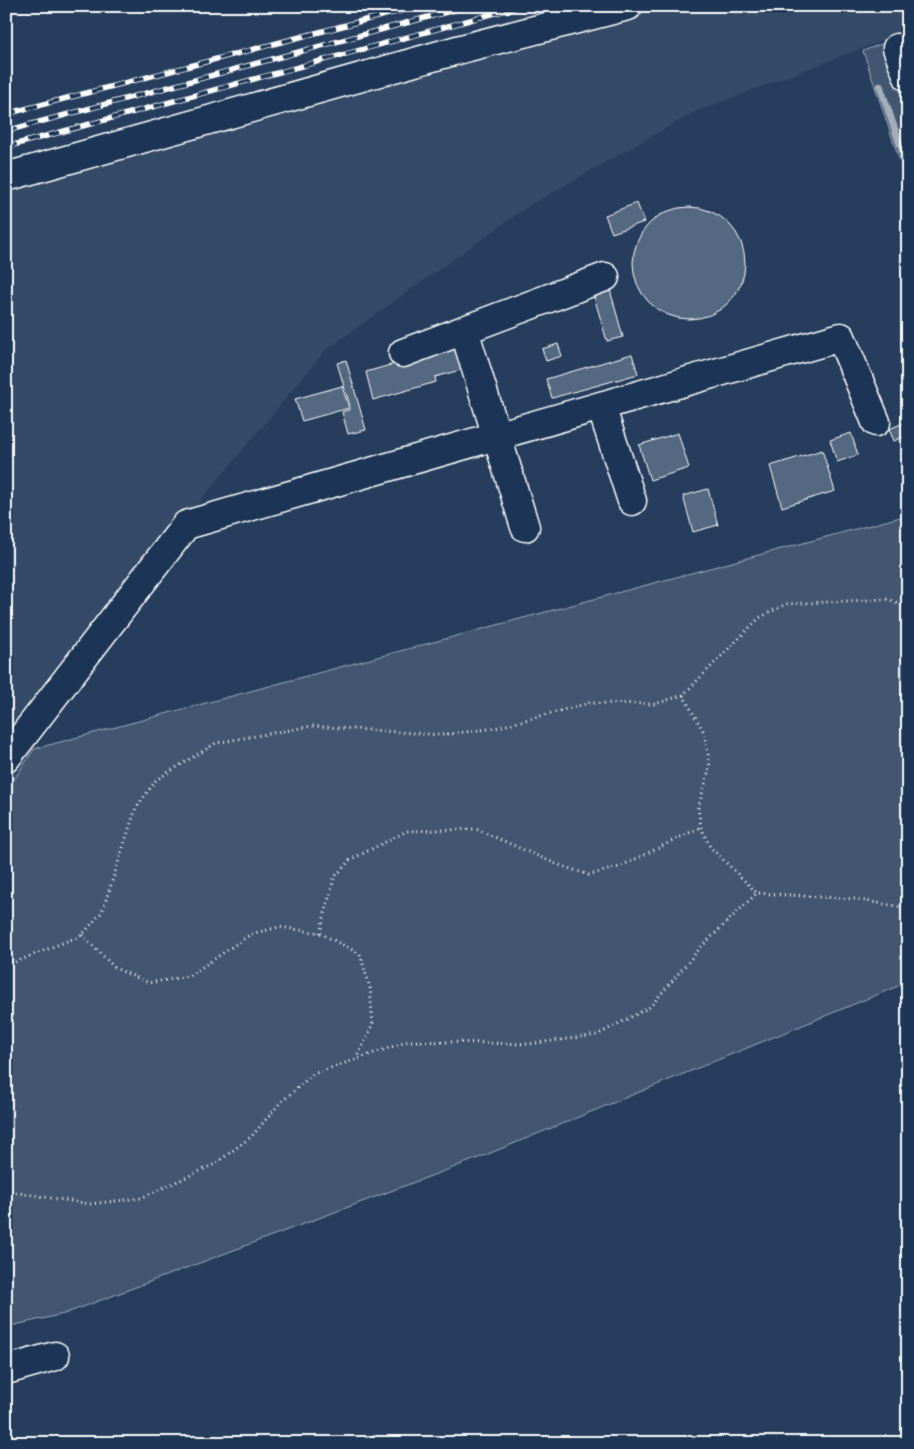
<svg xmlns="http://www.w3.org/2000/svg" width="914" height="1449" font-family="Kalam,sans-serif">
  <rect width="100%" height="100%" fill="#263d5e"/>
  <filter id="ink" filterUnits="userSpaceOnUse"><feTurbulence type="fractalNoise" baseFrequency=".02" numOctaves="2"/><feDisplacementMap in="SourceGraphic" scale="10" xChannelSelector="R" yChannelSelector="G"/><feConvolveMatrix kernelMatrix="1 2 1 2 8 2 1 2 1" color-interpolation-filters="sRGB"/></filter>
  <g filter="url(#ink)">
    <polygon fill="#344a68" points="555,6 908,6 908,31 695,112 527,207 326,350 114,605 34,749 6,792 6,160"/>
    <g fill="#425672" stroke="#a0aab8">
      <polygon points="908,34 908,185 863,51"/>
      <polygon points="908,515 908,982 476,1159 64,1314 6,1327 6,792 34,749"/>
    </g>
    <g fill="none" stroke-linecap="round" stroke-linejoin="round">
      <polyline stroke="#a4aebb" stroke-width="7" points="880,86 908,168"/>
    </g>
    <g fill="#556781" stroke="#fff">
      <polygon points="637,203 644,222 612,233 605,215"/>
      <circle cx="689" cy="263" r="56"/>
      <polygon points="609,286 623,337 607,341 592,290"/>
      <polygon points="558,344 562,356 546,361 542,349"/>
      <polygon points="457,346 464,369 435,377 436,382 373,400 366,372"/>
      <polygon points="632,354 638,374 552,398 546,379"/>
      <polygon points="346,360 366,430 348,434 342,412 351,409 337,363"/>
      <polygon points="342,386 349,408 302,421 295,399"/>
      <polygon points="908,421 908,435 894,441 889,429"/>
      <polygon points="678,433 689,468 650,480 639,445"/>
      <polygon points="851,433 858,455 837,462 830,440"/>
      <polygon points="822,450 835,491 782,507 770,466"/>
      <polygon points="708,489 718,525 693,532 683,496"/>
    </g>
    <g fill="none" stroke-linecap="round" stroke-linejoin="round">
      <defs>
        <g id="minor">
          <polyline points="897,48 908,77"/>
          <polyline points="6,177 461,49 628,6"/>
          <polyline points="464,330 525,527"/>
          <polyline points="403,353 605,277"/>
          <polyline points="601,406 632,501"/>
          <polyline points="6,758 186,525 841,337 876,422"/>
          <polyline points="6,1370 55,1356"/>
        </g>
      </defs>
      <use href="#minor" stroke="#fff" stroke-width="31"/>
      <g stroke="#fff" stroke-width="3" stroke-dasharray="1 4" stroke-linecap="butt">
        <polyline points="683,695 705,734 710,767 698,808 701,827 710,847 757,893"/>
        <polyline points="320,933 334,878 350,860 407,831 476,829 556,864 589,875 619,867 701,827"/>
        <polyline points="82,935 115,968 149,983 189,976 251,934 279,927 320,933 360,954 370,988 373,1025 357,1057"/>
        <polyline points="6,966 82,935 102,912 136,808 156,780 216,743 312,726 442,735 495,728 589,703 655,704 683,695 759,618 786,604 888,599 908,607"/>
        <polyline points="6,1191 90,1204 141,1198 215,1164 251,1137 280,1103 313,1074 409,1041 529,1044 597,1035 650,1007 700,948 757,893 854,899 908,908"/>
      </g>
      <use href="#minor" stroke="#1d3557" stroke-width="28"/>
      <defs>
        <g id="rail">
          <polyline points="6,114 419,6"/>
          <polyline points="6,131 469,6"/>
          <polyline points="6,147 521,6"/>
        </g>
      </defs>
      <use href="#rail" stroke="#fff" stroke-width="5.5"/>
      <use href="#rail" stroke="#1d3557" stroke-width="4" stroke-dasharray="11" stroke-linecap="butt"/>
    </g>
  </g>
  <rect width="914" height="1449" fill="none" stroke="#1d3557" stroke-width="25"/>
  <rect x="12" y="12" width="889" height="1424" fill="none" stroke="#fff" stroke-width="2" filter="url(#ink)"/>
</svg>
